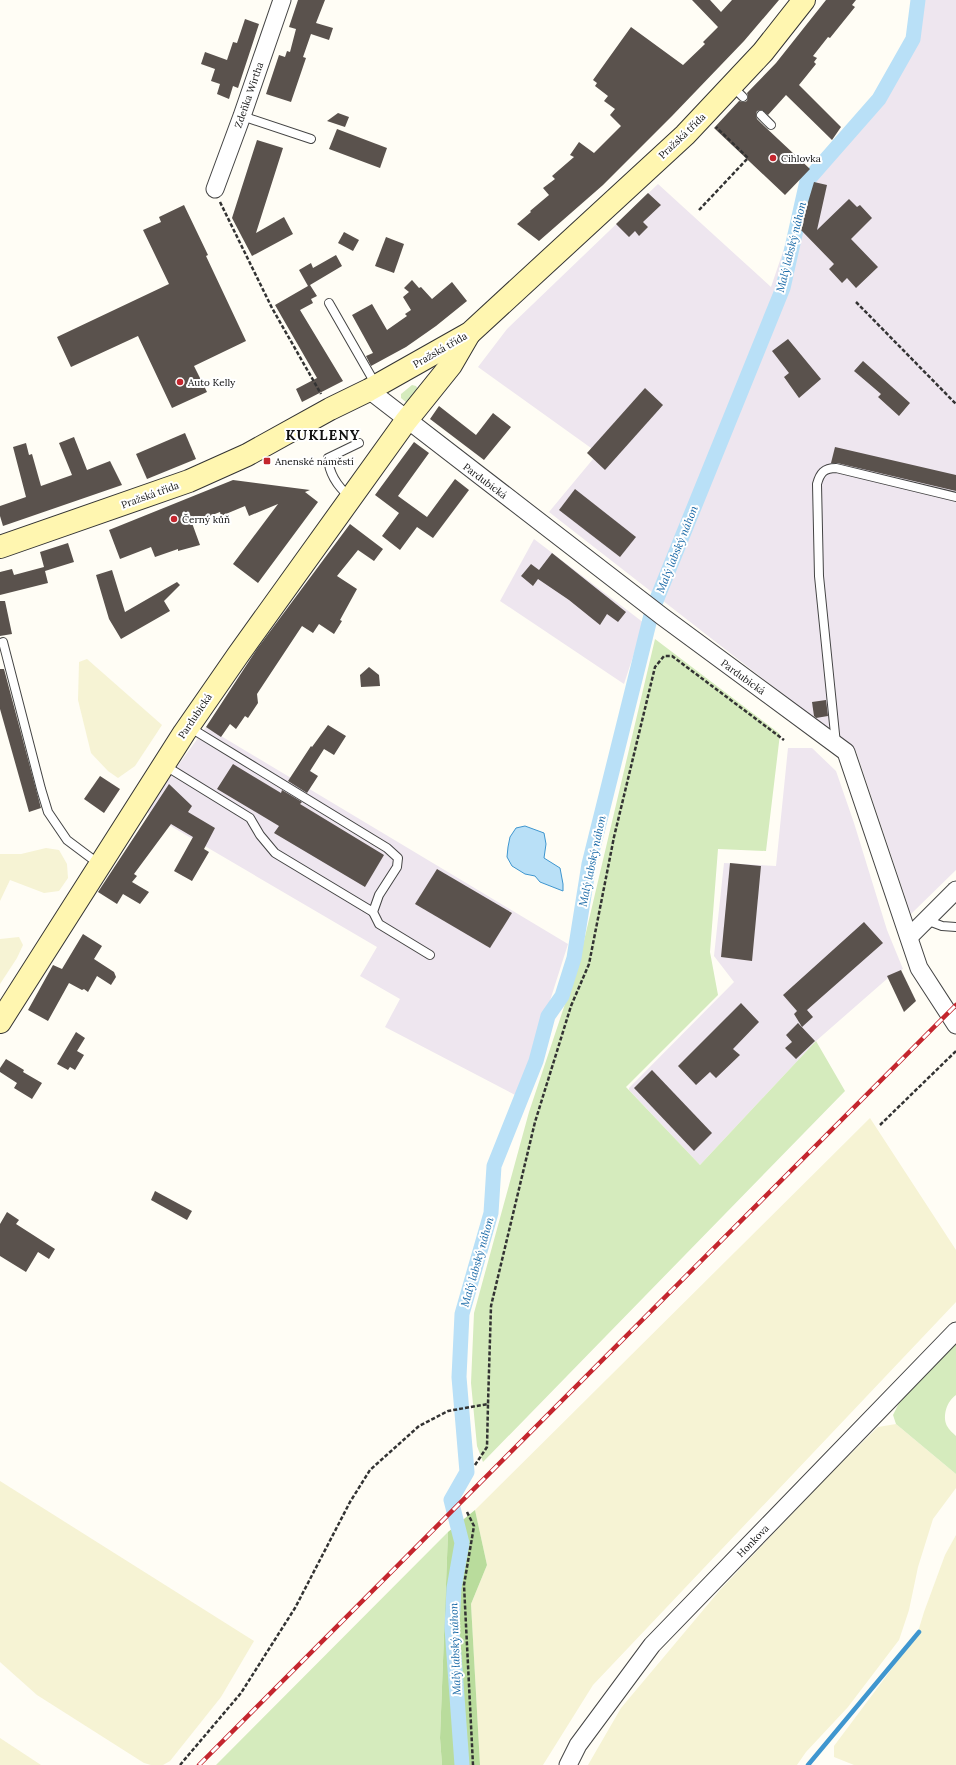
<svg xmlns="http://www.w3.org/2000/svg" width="956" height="1765" font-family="Lora,serif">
  <rect width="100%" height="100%" fill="#fffdf5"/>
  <g fill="#eee6ef">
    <polygon points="923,0 956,0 956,870 911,914 856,751 549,512 598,453 478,367 507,329 658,184 771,287 807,181 843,143 910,51 921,14"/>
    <polygon points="534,539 644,623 624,684 500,601"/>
    <polygon points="206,727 568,944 541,1029 517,1096 385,1027 400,999 360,976 377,947 145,811"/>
    <polygon points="788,748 812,748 836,771 854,823 887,930 903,969 888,978 816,1041 700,1165 629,1090 629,1088 734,982 714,956 724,863 776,866"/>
  </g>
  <g fill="#f6f3d4">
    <polygon points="87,659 162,725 135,766 118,778 108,771 91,753 78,700 79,662"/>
    <polygon points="46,848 59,850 67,864 68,878 59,891 44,893 10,880 0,901 0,854 21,854"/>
    <polygon points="19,937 23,945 17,958 0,984 0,939"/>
    <polygon points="870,1118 956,1250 956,1302 593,1685 543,1765 480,1765 471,1604 487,1565 475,1510"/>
    <polygon points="896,1424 956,1474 956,1488 933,1519 918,1567 909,1610 899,1640 848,1707 806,1752 797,1765 588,1765 621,1708 720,1590 823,1481 878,1427"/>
    <polygon points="0,1481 254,1641 221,1697 170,1761 163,1765 151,1765 144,1763 37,1695 0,1662"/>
    <polygon points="956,1535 956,1765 854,1765 834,1757 834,1746 917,1635 924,1612 945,1555"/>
    <polygon points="0,1738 41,1765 0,1765"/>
  </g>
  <g fill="#d5ebbd">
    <polygon points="412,385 416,386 419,391 407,403 401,398 401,394"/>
    <polygon points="655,639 780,734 766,851 718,849 710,952 718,995 626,1087 700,1165 816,1041 845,1091 483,1462 477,1446 471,1383 474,1313 529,1112 579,962"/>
    <path d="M956 1341V1395C947 1401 942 1416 947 1426 949 1430 953 1433 956 1436V1474L896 1424 893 1415 899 1403Z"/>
    <polygon points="448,1532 440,1738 442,1765 216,1765"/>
  </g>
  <polygon fill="#b9dc9c" points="475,1510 487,1565 471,1604 480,1765 442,1765 440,1738 448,1532"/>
  <polygon fill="#b9e0f7" stroke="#3f96cf" points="525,826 544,833 546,844 544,858 560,868 563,884 563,891 540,882 535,876 525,874 512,866 507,857 508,847 510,837 516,828"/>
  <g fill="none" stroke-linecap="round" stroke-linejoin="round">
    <polyline stroke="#3f96cf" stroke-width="4.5" points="808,1765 919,1632"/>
    <polyline stroke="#b9e0f7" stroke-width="15" points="462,1765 452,1628 454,1588 462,1543 451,1500 467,1472 459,1377 462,1314 491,1213 494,1166 536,1061 548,1016 562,996 574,958 589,864 652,611 783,288 807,181 879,99 913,39 918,0"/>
  </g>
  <g fill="#5a524d">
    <polygon points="298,0 325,0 316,23 333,28 329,40 311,34 303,57 306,58 291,102 266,94 279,55 285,57 287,51 290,52 296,29 289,27"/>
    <polygon points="692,0 710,0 721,12 732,0 779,0 744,41 672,116 603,185 539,241 517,224 531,212 530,211 549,195 543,188 555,179 552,176 574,157 570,155 579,142 594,153 621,126 610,115 615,109 604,101 608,96 595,86 597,83 593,80 631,27 683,65 705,44 703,42 718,27"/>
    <polygon points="826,0 856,0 852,5 855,7 830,38 828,37 813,56 817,58 814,62 816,64 799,85 841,127 832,140 786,95 768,115 762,110 757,111 756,114 757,119 761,123 810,169 785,195 714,128 739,101 744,102 747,101 748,96 747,93 776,63"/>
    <polygon points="245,19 259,24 238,88 233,86 229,99 217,94 220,84 211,81 215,69 201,64 205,52 227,60 233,42 237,43"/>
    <polygon points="338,113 349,117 345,127 327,121"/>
    <polygon points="337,129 387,148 380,168 329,149"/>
    <polygon points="257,140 283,148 256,233 284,217 293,234 252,256 232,218"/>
    <polygon points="814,182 827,185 817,230 849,199 857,207 860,205 872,218 851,239 878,267 856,288 847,278 842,283 829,269 834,264 800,229"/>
    <polygon points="648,193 661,205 643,222 648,227 639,236 635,231 629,237 616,224"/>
    <polygon points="184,205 208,255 206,256 246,341 194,366 207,392 172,408 138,336 71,367 57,337 169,284 143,230 161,222 159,217"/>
    <polygon points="344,232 359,240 353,251 338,243"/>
    <polygon points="386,237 404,244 394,273 375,266"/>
    <polygon points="336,255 342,266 310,285 317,296 311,299 313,303 300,310 343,381 302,402 296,389 317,378 275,305 308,286 299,270 311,263 313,268"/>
    <polygon points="412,280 419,288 421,287 432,299 452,282 467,301 436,326 406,347 371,366 366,356 373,353 352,315 372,304 387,330 407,316 405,314 411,310 403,297 409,292 404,288"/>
    <polygon points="788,339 821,379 799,398 784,377 789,373 772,351"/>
    <polygon points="863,361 910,403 899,416 878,397 881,394 854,371"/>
    <polygon points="645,388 663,405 605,470 587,453"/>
    <polygon points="439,406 476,435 493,413 511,427 484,460 430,419"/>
    <polygon points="185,433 196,459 147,479 136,454"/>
    <polygon points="74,437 87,470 110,461 122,485 3,526 0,516 0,506 26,497 13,447 26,443 29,455 32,454 41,486 72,475 59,443"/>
    <polygon points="414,442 429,453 398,496 427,517 455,479 469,490 433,538 417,527 400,550 382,536 399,513 375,495"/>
    <polygon points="835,447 956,475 956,491 837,463 831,463"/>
    <polygon points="233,480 310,490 305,492 318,502 258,583 233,564 278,504 249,516 245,506 221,516 220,512 192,523 200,545 178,551 178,549 155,557 151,547 120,559 109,530"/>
    <polygon points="575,489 636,537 620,557 559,510"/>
    <polygon points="350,524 383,549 374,561 358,550 337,576 357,589 340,620 342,621 334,634 319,624 313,633 302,626 257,694 258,703 248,718 245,716 236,729 230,724 221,737 206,727 257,649"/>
    <polygon points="68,543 74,562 45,571 48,583 0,595 0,572 12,569 14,575 44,567 40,552"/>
    <polygon points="552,553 626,612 618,622 607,614 600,625 569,600 538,579 533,586 521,576 531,564 539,570"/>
    <polygon points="112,570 125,612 177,582 180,585 164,601 170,611 121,639 109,619 96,575"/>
    <polygon points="0,601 5,601 12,634 0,636"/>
    <polygon points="369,667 379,675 380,686 361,687 360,675"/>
    <polygon points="0,669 4,669 41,808 29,812 0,709"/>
    <polygon points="826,700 828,716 816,718 814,716 812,702"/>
    <polygon points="328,725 346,736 334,755 324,749 310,771 318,776 307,793 288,781 311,746 312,747"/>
    <polygon points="233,764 281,793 282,790 302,802 300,804 384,855 365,887 274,833 279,826 217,789"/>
    <polygon points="100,776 120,789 104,813 84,799"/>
    <polygon points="169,784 192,806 188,812 215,828 204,849 209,852 192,881 174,871 193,837 171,824 134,874 137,876 132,882 149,892 140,904 123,894 117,904 98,892"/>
    <polygon points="730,863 761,866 752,961 721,957"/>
    <polygon points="437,869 512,913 490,948 415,904"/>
    <polygon points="864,922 883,943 807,1010 813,1017 802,1027 794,1014 797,1011 783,995"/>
    <polygon points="83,934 102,946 94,959 114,972 116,977 111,985 97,976 88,992 84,989 82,990 69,983 48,1021 28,1010 53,965 62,969"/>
    <polygon points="901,970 916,1001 904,1012 887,976"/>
    <polygon points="741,1003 759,1022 733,1049 740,1055 716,1078 710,1072 696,1085 678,1066"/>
    <polygon points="798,1023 815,1041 796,1059 785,1048 792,1042 786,1035"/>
    <polygon points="76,1032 85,1038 77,1051 84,1055 75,1070 70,1067 68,1070 57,1064"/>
    <polygon points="6,1059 24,1070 23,1072 42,1083 32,1099 14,1088 17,1083 0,1072 0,1068"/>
    <polygon points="652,1070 712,1133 694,1151 634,1088"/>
    <polygon points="155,1191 192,1211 187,1220 151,1200"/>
    <polygon points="7,1212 19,1220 16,1224 55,1249 49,1259 38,1252 26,1272 0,1256 0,1224"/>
  </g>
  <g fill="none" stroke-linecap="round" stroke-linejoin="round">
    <defs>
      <g id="lane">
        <polyline points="732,86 743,97"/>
        <polyline points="761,115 771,125"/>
        <polyline points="242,116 311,139"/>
        <polyline points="329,303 376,385"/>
        <path d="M350 497C338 487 329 473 328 458L359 443"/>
        <polyline points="3,642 41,789 48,812 67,840 99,864"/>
        <polyline points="189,727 387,848 398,858 397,867 379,895 373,912 379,924 430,955"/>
        <path d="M836 744 819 576 817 484C820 473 824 468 836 468L956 497"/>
        <polyline points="164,765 250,818 260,835 275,853 373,912"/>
        <polyline points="926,920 942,926 956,927"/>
      </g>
      <g id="street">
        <polyline points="215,189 242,116 282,0"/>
        <polyline points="369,390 663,617 846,752 919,968 956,1025"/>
        <polyline points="909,937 956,890"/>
        <polyline points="568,1765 578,1745 652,1645 956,1331"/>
      </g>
      <g id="secondary">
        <polyline points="0,547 189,481 247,455 330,409 369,390 470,333 685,135 763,52 804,0"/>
        <polyline points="0,1022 184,733 238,655 406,421 451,365 469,334"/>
      </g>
    </defs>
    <use href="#lane" stroke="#444" stroke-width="10"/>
    <use href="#street" stroke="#444" stroke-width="19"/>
    <use href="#secondary" stroke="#333" stroke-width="24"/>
    <g stroke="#333" stroke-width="2.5" stroke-dasharray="4 2" stroke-linecap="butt">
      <polyline points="220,202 272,308 321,394"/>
      <polyline points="699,210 748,158 716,127"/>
      <polyline points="856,302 956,404"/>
      <polyline points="880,1125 956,1051"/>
      <polyline points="475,1465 487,1447 488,1404"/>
      <polyline points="467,1512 474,1526 464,1585 473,1765"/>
      <polyline points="180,1765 241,1693 295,1608 350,1502 370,1470 419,1426 448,1411 488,1404 491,1306 535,1122 571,1006 589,964 614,837 655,667 664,656 672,656 784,740"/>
    </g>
    <use href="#lane" stroke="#fff" stroke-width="8"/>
    <use href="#street" stroke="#fff" stroke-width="17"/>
    <use href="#secondary" stroke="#fff6b0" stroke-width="22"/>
    <defs>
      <polyline id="rail" points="199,1765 956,1005"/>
    </defs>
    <use href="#rail" stroke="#c4262e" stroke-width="4.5"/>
    <use href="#rail" stroke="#fff" stroke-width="3" stroke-dasharray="9" stroke-linecap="butt"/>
  </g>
  <g fill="#c4262e" stroke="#fff" stroke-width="1.5">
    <circle cx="773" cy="158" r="4"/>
    <circle cx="180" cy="382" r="4"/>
    <rect x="263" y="457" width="8" height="8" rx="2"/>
    <circle cx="174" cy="519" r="4"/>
  </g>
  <g text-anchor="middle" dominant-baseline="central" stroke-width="4" stroke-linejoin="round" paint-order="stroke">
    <g font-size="10" fill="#111" stroke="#fff">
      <text transform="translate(249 95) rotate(-71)">Zdeňka Wirtha</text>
      <text transform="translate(682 136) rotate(-44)">Pražská třída</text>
      <text transform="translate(440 350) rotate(-30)">Pražská třída</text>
      <text transform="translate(485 481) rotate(37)">Pardubická</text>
      <text transform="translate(150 495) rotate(-20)">Pražská třída</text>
      <text transform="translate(743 677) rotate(36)">Pardubická</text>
      <text transform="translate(195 716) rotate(-56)">Pardubická</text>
      <text transform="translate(753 1541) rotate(-46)">Honkova</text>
    </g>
    <g font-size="10" fill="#111" stroke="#fff" text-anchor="start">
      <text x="781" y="158">Cihlovka</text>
      <text x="188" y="382">Auto Kelly</text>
      <text x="275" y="461">Anenské náměstí</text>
      <text x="182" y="519">Černý kůň</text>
    </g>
    <g font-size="11" font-style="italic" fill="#1768a6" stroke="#fff">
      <text transform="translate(791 247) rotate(-76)">Malý labský náhon</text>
      <text transform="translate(677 549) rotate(-68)">Malý labský náhon</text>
      <text transform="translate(592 861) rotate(-78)">Malý labský náhon</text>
      <text transform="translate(477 1262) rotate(-74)">Malý labský náhon</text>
      <text transform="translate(455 1649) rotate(-92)">Malý labský náhon</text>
    </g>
    <g font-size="14" font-weight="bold" letter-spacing="1" fill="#111" stroke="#fff">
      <text x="323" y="435">KUKLENY</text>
    </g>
  </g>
</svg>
